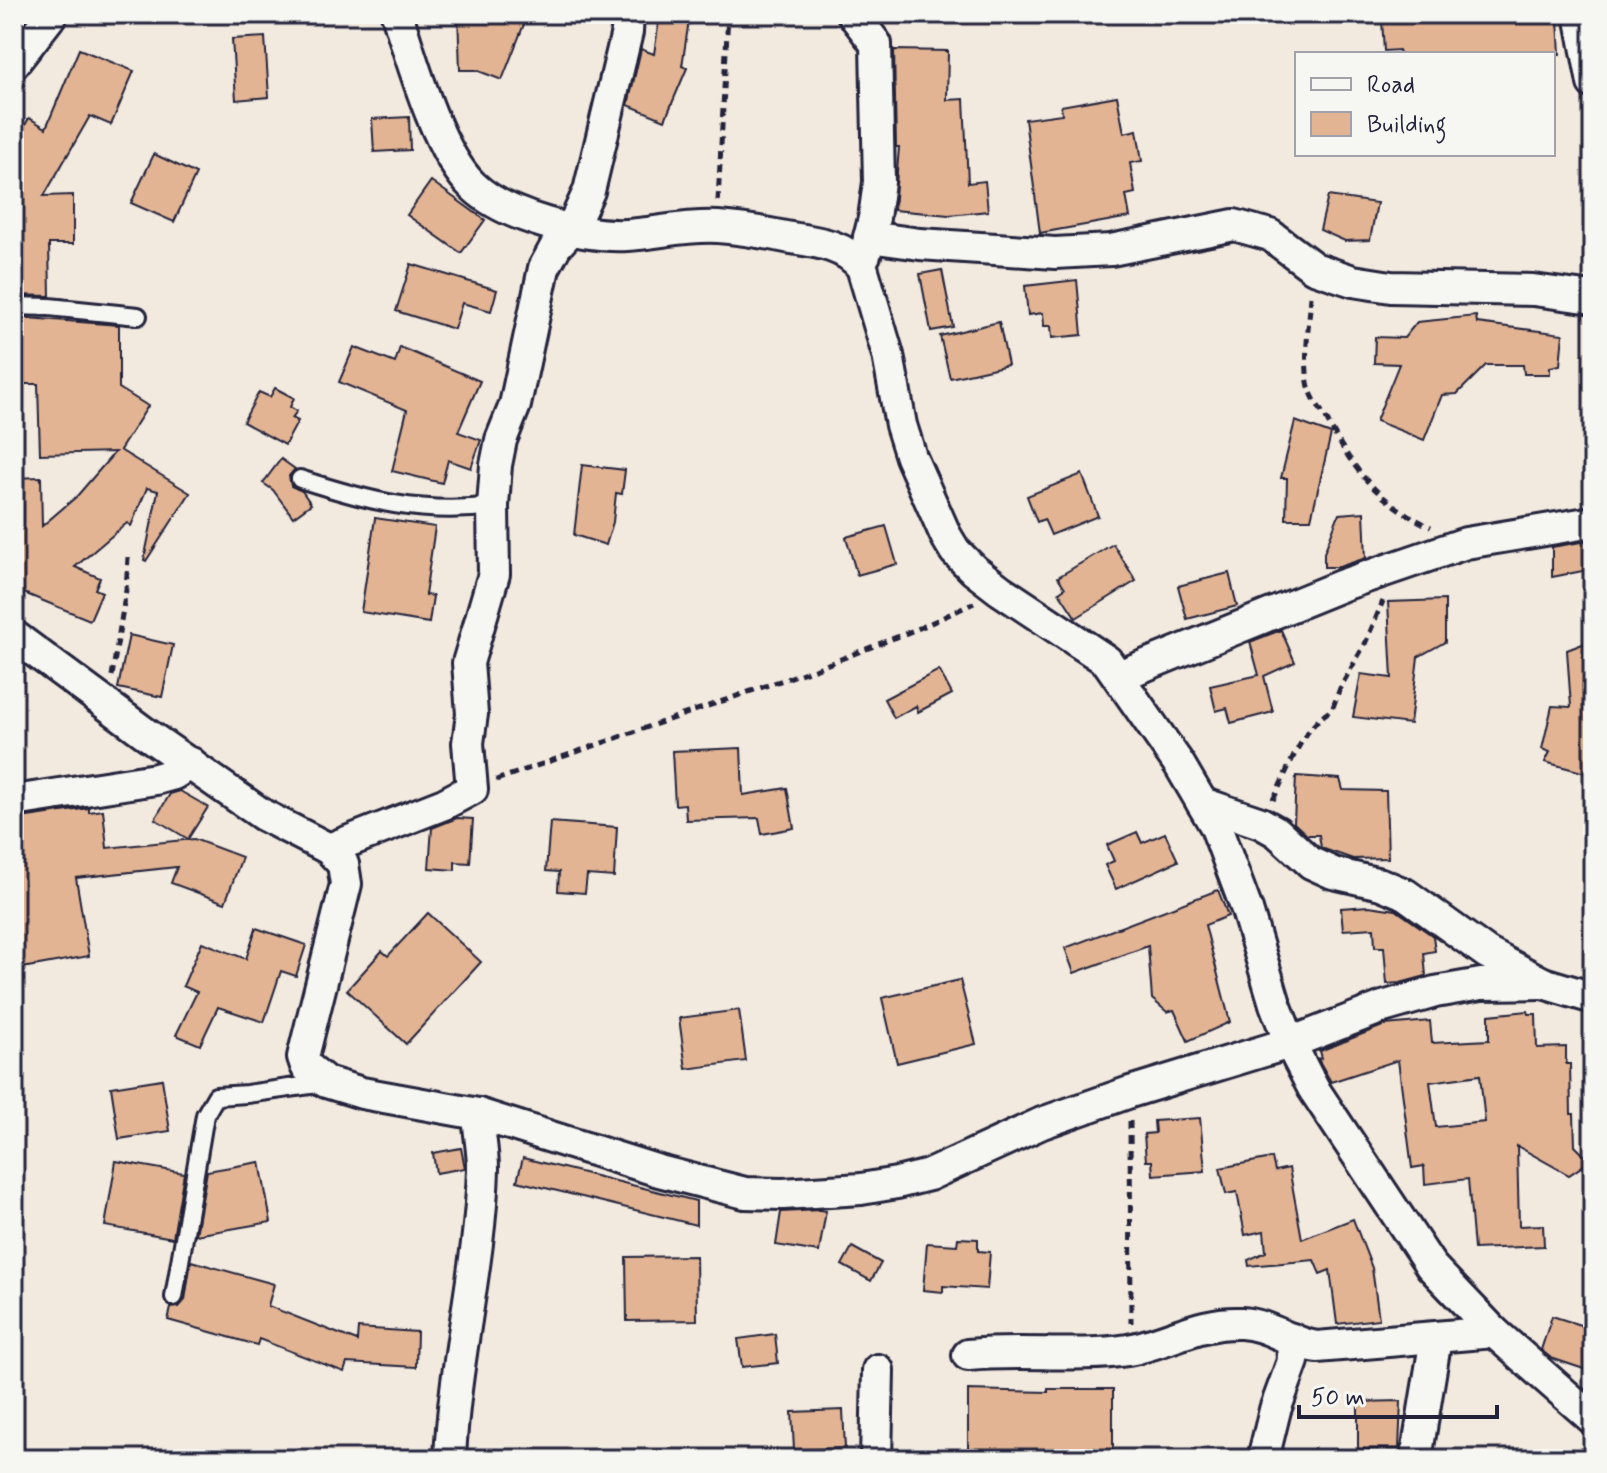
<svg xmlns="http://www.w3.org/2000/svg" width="1607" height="1473" font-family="Mynerve,sans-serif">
  <rect width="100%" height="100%" fill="#f2e9df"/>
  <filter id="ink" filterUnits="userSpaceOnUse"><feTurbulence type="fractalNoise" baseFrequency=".0125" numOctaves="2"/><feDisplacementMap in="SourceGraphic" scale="16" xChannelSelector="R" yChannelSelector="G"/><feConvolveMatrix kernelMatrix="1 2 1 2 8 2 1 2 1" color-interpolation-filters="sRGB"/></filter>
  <g filter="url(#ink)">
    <g fill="#e2b493" stroke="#22223b" stroke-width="2" fill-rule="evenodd">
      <polygon points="458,14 528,14 502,80 476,70 460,70"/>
      <polygon points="660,14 690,14 682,66 687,68 665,120 628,105 641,49 654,54"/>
      <polygon points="1434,14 1521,14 1521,22 1558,20 1560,54 1400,54 1399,50 1384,51 1382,20 1434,18"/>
      <polygon points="265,37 269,97 236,100 232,39"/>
      <polygon points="79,49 134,71 111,125 90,116 44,196 73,195 73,244 49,244 50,296 14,295 14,145 29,118 46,128"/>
      <polygon points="894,50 948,51 947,100 964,99 968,183 985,181 988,211 949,215 894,210 899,147 896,147"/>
      <polygon points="1117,96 1124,133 1137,130 1142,161 1130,163 1135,193 1126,195 1130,217 1040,233 1025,119 1062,114 1061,106"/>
      <polygon points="409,117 410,150 374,152 372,119"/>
      <polygon points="154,154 196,174 174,222 131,203"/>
      <polygon points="431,181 485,220 461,253 407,215"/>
      <polygon points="1328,196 1377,203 1370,240 1345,241 1320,230"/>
      <polygon points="411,264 497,290 491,311 462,303 454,329 396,311"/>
      <polygon points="942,270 953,327 931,331 920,274"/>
      <polygon points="1077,280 1082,335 1052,338 1051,326 1044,326 1043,313 1028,315 1025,286"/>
      <polygon points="1476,316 1477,323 1563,334 1560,365 1550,367 1550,374 1524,374 1523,365 1486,365 1457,394 1442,395 1424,440 1376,421 1399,364 1374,363 1375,337 1404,338 1417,322"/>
      <polygon points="14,317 119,325 119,388 148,406 120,450 190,493 146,561 144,560 158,491 147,488 131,526 127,523 75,567 100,578 95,589 102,592 90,620 14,589 14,478 41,477 42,526 77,496 115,452 40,454 38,384 14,384"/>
      <polygon points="999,322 1008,365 950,378 940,336"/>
      <polygon points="354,347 395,363 400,347 480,381 458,432 481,440 471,468 448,460 442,483 392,471 407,410 339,382"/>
      <polygon points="275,388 294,398 290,407 297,411 292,418 298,421 285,445 243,422 259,392 270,397"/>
      <polygon points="1295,421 1331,434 1311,519 1286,519 1287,478 1281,478"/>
      <polygon points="281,459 295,469 289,476 291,486 302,491 311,504 293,517 273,490 263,483"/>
      <polygon points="582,465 625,470 622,494 616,493 613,522 606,545 574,535"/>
      <polygon points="1082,474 1098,516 1051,535 1044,519 1037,522 1027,496"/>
      <polygon points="1364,512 1366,558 1339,567 1324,567 1324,553 1339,514"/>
      <polygon points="375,518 435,527 425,595 433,596 429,623 361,612"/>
      <polygon points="886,526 897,564 857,575 846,537"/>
      <polygon points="1593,540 1593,569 1552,577 1552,547"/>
      <polygon points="1113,544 1136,581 1076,618 1059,592 1065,588 1058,577"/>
      <polygon points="1229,573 1237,606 1187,619 1178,586"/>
      <polygon points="1445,600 1445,642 1418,657 1410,724 1353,717 1361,674 1392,678 1388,602"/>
      <polygon points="1281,630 1295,662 1264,676 1273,712 1231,723 1227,708 1216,711 1210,686 1259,675 1250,642"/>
      <polygon points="129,635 173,645 162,697 118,688"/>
      <polygon points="1593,640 1593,775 1545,762 1550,752 1542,749 1552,706 1571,707 1567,650"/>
      <polygon points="939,670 952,694 918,712 916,706 894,718 884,699"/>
      <polygon points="741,748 743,795 787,788 794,828 762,834 759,818 686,820 685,804 675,805 672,751"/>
      <polygon points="1296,776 1340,779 1343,790 1386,791 1388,858 1353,859 1321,848 1319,835 1307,835 1294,823"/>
      <polygon points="180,791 208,807 188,839 155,819 170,794"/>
      <polygon points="89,808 89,812 103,810 107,848 194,839 242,857 225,903 171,883 177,867 76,878 89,956 22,968 14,923 14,819"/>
      <polygon points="457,818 473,819 470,863 455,862 455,870 429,868 432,828"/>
      <polygon points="550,822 617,827 614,877 587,875 585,893 558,891 559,872 546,871"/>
      <polygon points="1137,832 1142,843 1165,833 1178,861 1116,889 1105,865 1114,861 1107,845"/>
      <polygon points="1218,890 1228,916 1205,925 1230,1022 1188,1041 1174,1010 1167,1012 1152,999 1148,946 1074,973 1065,948"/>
      <polygon points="1369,906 1396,910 1433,936 1435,951 1424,953 1426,976 1400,983 1387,984 1384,947 1375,947 1374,928 1343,930 1341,908"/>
      <polygon points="428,913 481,962 406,1044 347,990 382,951 388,956"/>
      <polygon points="256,928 306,945 296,976 281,971 264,1022 218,1007 200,1045 176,1035 197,992 183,986 202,942 246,959"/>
      <polygon points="960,980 976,1044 897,1063 882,998"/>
      <polygon points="739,1010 746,1061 686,1069 679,1018"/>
      <path d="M1528 1011 1529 1014H1536L1537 1048 1566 1047V1064H1570L1571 1114H1574L1575 1146 1590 1161 1569 1175 1517 1146 1519 1226 1543 1225 1544 1246 1474 1249 1468 1179 1425 1184 1424 1166 1412 1168 1398 1060 1331 1082 1318 1059 1322 1058 1320 1051 1385 1025 1430 1021 1432 1043 1489 1040V1015ZM1480 1075 1485 1122 1436 1127 1430 1082Z"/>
      <polygon points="162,1079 170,1131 119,1139 111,1087"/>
      <polygon points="1200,1118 1205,1171 1153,1175 1152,1161 1146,1161 1144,1134 1155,1133 1154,1121"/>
      <polygon points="461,1148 465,1168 436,1173 433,1153"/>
      <polygon points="523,1158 696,1201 696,1225 517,1181"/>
      <polygon points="1272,1158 1275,1171 1289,1168 1302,1239 1353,1219 1372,1268 1379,1319 1337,1324 1330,1270 1320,1274 1314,1260 1249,1266 1248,1260 1266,1252 1264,1231 1245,1235 1237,1192 1226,1194 1220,1168"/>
      <polygon points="116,1161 184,1173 173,1238 105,1226"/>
      <polygon points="260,1162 271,1222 196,1235 207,1171"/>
      <polygon points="820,1210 826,1211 819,1252 776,1245 781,1212"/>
      <polygon points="958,1238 978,1239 978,1251 990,1252 987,1289 943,1286 943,1292 923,1290 927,1243 957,1245"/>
      <polygon points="852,1247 881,1263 871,1281 842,1265"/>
      <polygon points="696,1256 697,1320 627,1321 626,1257"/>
      <polygon points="191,1261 274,1284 268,1306 357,1341 358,1328 417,1332 416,1367 347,1363 344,1372 259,1339 257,1345 168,1320 171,1308 179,1307 185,1300"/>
      <polygon points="1552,1316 1593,1329 1593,1372 1551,1358 1541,1350"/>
      <polygon points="775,1334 778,1363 742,1367 738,1339"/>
      <polygon points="1048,1389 1113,1389 1113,1459 968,1457 968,1390 1048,1392"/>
      <polygon points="1401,1401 1399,1449 1358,1449 1358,1402"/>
      <polygon points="843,1410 845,1448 794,1450 792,1412"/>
    </g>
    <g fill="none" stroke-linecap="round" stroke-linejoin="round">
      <defs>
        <g id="lane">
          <polyline points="14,306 49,307 138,316"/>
          <path d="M300 479C368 501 421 515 493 506"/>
          <polyline points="174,1297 205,1115 216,1096 247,1094 324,1083"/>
        </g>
        <g id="street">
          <path d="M397 14C412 61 438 153 473 186 505 217 583 237 627 235 657 233 688 225 718 227 742 229 767 233 791 238 817 242 845 245 862 267L888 355 901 425 911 457 946 536 955 551 974 570 1000 590 1107 661 1179 764 1216 827 1247 910 1275 1004 1290 1043 1313 1088 1431 1266 1494 1332 1593 1419"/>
          <polyline points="853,14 876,44 879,182 874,218 865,255"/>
          <polyline points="1580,14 1593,83"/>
          <polyline points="14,63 52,14"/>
          <polyline points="869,237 920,244 1055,253 1111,250 1234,225 1270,235 1314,268 1353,281 1391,287 1533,290 1593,298"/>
          <polyline points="14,636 145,733 263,815 329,849 343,864 346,884 303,1057 306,1066 326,1082 362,1093 478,1114 659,1171 745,1193 783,1194 861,1189 897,1183 929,1175 1042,1123 1130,1092 1290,1043 1383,1007 1435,992 1481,984 1543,983"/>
          <polyline points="1119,676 1343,585 1466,543 1593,522"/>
          <polyline points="14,801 156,779 174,774 191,763"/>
          <polyline points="1202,803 1261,823 1277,832 1311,863 1333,873 1381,884 1405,894 1487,953 1543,983 1593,998"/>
          <polyline points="329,849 444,804 472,789 468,743 472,714 468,663 494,574 493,506 496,465 501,440 515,405 544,268 556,246 571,230 589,191 627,32 628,14"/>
          <path d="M968 1355C1021 1349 1076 1358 1128 1350 1167 1343 1200 1321 1241 1323 1268 1324 1290 1343 1317 1347L1494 1332"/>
          <path d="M450 1459C454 1362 480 1267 483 1169 483 1151 479 1132 478 1114"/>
          <polyline points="876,1459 878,1370"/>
          <polyline points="1263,1459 1275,1410 1293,1361 1292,1339"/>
          <polyline points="1416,1459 1436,1338"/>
        </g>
      </defs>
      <use href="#lane" stroke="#22223b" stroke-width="22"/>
      <use href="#street" stroke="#22223b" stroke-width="36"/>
      <g stroke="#22223b" stroke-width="5" stroke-dasharray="8 6" stroke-linecap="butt">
        <polyline points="718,201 728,14"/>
        <path d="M1311 296C1309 324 1304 354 1308 382 1310 396 1320 408 1327 420 1353 470 1379 503 1431 527"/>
        <polyline points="112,676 126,590 128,557"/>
        <polyline points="496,780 823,666 922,627 974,603"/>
        <path d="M1273 800C1288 771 1302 726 1332 710L1340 688 1365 644 1383 601"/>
        <polyline points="1130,1121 1131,1323"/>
      </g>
      <use href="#lane" stroke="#f6f6f2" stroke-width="16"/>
      <use href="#street" stroke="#f6f6f2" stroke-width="30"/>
    </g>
  </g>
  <rect width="1607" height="1473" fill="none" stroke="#f6f6f2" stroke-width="48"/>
  <rect x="24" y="24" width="1559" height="1425" fill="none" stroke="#22223b" stroke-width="3" filter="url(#ink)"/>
  <rect x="1295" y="52" width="260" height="104" fill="#f6f6f2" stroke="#a1a1a9" stroke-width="2"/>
  <rect x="1311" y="78" width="40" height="12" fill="#f6f6f2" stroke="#a1a1a9" stroke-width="2"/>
  <text x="1367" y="92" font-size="24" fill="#22223b">Road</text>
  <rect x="1311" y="112" width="40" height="24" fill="#e2b493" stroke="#a1a1a9" stroke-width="2"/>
  <text x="1367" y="132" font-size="24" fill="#22223b">Building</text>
  <path d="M1299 1405v12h198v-12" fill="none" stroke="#22223b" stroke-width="4"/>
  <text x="1311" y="1405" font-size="24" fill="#22223b" stroke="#f6f6f2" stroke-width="6" paint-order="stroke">50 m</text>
</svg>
